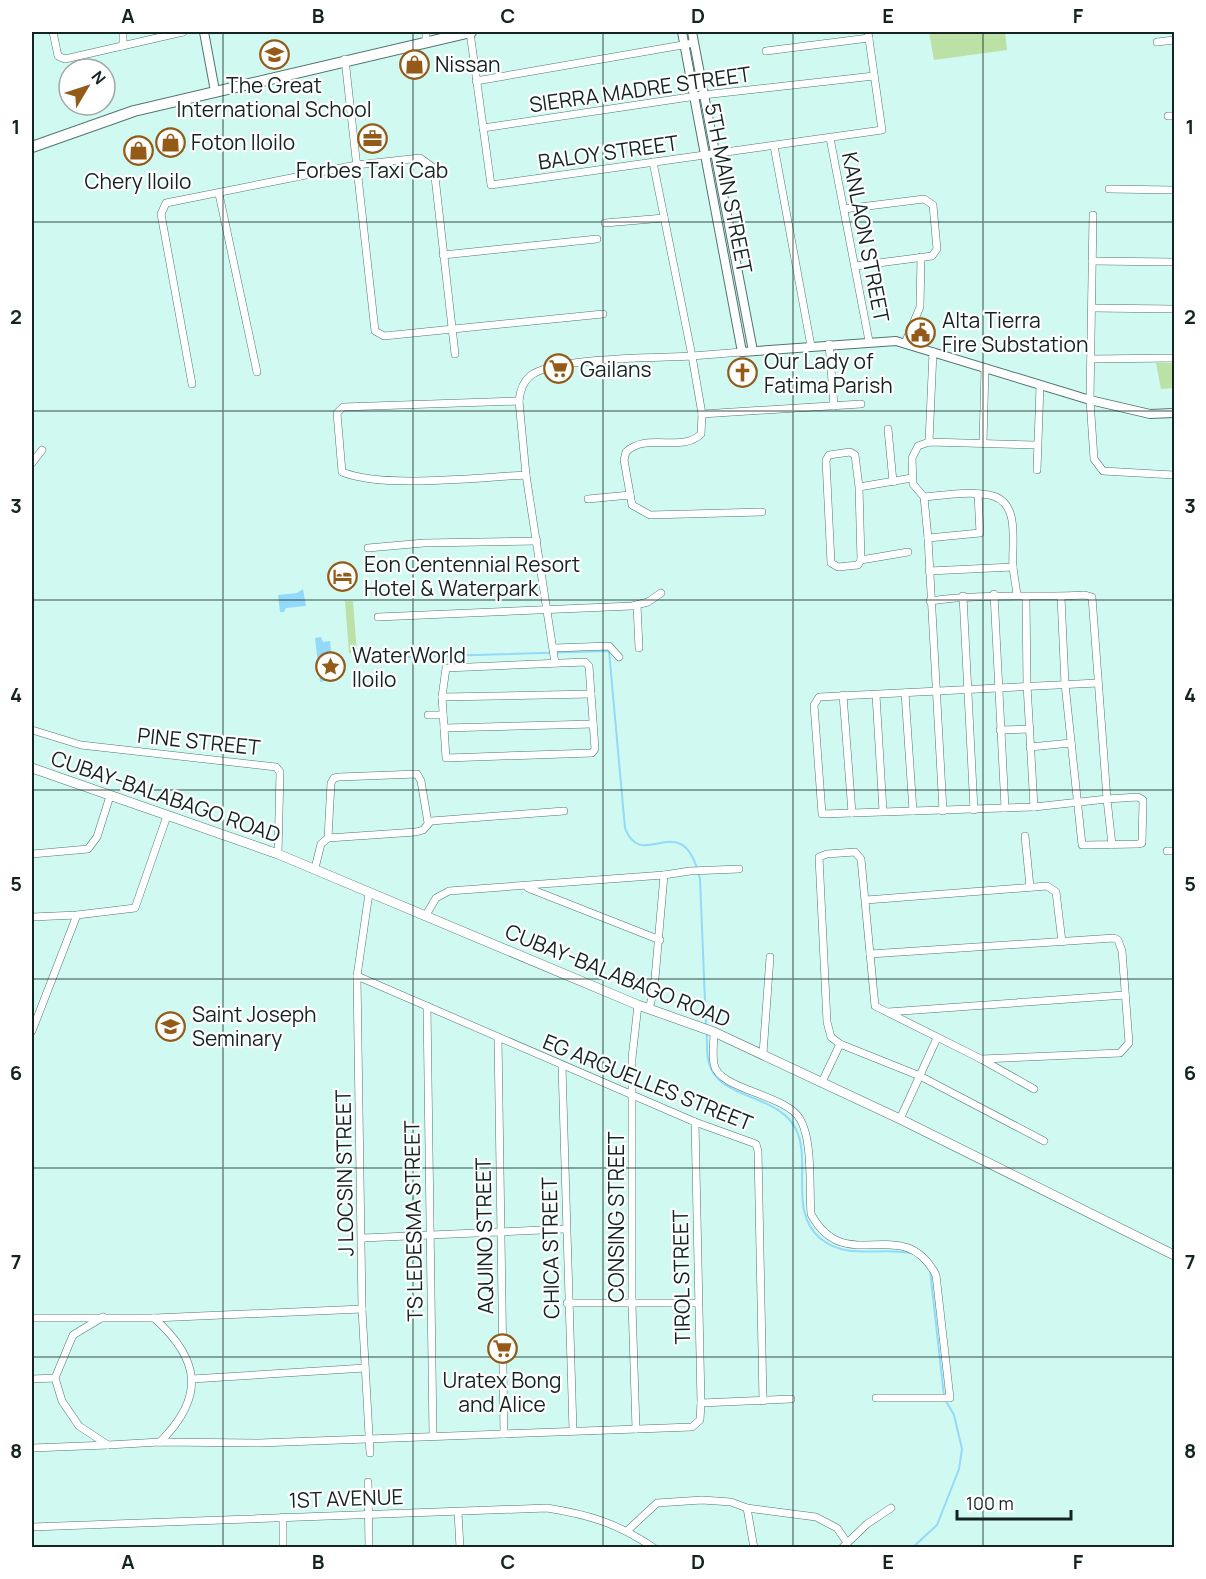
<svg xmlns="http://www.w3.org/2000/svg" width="1206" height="1579" font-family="Manrope,sans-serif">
  <rect width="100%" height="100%" fill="#d0faf1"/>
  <g fill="#bce1a7">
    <polygon points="929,32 1005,32 1007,50 934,60"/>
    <polygon points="1156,363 1174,363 1174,388 1161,389"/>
    <polygon points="345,601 353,601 357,653 349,653"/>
  </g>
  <g fill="#93d9f9">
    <polygon points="303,589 306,606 286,608 284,612 280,612 278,595 297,593"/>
    <polygon points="321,637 323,642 330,641 334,679 320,682 315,638"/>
  </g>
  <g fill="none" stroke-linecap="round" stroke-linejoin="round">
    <g stroke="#93d9f9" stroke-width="2">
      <path d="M408 657 609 651 625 828C643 875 682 803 700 879L706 1026"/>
      <path d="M707 1031C707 1041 706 1054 709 1063 719 1102 783 1092 798 1134 810 1167 789 1213 821 1239 847 1260 881 1247 910 1253"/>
      <polyline points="930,1270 944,1396"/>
      <polyline points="912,1548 937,1525 959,1469 962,1449 954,1415 946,1401"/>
    </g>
    <defs>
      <g id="minor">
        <polyline points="53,32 58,56 65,59 183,32"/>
        <polyline points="123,32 123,46"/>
        <polyline points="426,32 426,40"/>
        <polyline points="470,32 491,185 882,130 868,32"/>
        <polyline points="1157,42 1174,40"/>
        <polyline points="766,51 869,38"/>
        <polyline points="345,59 375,331 384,336 603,314"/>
        <polyline points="476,81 694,43"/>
        <polyline points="1168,116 1174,116"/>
        <polyline points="483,128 703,95 874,76"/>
        <polyline points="830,138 869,341"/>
        <polyline points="774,146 811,346"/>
        <polyline points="653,162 692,356 742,352"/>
        <polyline points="1109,189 1174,190"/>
        <polyline points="219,194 257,372"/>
        <polyline points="844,209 924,199 933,205 937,249 932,256 855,266"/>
        <polyline points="1093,215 1090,400 1094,459 1103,471 1174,475"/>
        <polyline points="605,223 664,218"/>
        <polyline points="443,255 597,239"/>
        <polyline points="1092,261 1174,262"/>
        <polyline points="1092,308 1174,309"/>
        <polyline points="905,343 920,307 921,257"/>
        <polyline points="829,344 834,406"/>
        <polyline points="1091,359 1174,358"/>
        <polyline points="192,384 161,214 166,203 356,165 420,158 434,168 455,354"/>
        <path d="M519 401C520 391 523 382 530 376 553 357 658 358 692 356L702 414 701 434C682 453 646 432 626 452L624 460 632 505 650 515 762 512"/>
        <path d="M519 401 526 475C479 477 383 489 342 472L337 413 343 407Z"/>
        <polyline points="702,414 861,404"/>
        <polyline points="888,429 893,482"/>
        <polyline points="929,442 933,352"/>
        <polyline points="983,443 985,368"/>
        <polyline points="32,463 42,450"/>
        <polyline points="1037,470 1040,386"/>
        <polyline points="526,475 555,663"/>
        <polyline points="859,487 861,560 858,565 838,567 831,563 826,460 829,455 850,452 855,455 859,487 912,478"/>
        <path d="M924 497C945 495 969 491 989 495 1022 501 1011 544 1013 567 1014 576 1016 586 1017 595"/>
        <polyline points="588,499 630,495"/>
        <polyline points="928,538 980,533 978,494"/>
        <polyline points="368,548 424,543 537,541"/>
        <polyline points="861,560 908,552"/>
        <polyline points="929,571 1013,567"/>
        <polyline points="994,594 1005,808"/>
        <polyline points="963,596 974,810"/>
        <polyline points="1061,597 1065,684 1082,845 1086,845 1138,844 1142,843 1143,800 1138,797 1107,799 1112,845"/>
        <polyline points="1026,598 1027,685 1034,807"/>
        <path d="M930 601C983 593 1033 598 1085 595L1092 597 1107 799 1034 807 822 814 814 705 819 697 1098 683"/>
        <polyline points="637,605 639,648"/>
        <polyline points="378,617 632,606 648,602 661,593"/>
        <polyline points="554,648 609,646 619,657"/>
        <polygon points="585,662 589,666 595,749 592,753 446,758 442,697 446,668"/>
        <polyline points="905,693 913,811"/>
        <polyline points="843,695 852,813"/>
        <polyline points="876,695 883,811"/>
        <polyline points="442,697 591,694"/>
        <polyline points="428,715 443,715"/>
        <polyline points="444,728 593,724"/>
        <polyline points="32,730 81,745 276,767 280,772 278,854"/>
        <polyline points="1000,730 1030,729"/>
        <polyline points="1030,747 1071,743"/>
        <polyline points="943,811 928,538 924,497 913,484 912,458 918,446 929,442 1036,445"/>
        <polyline points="1025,836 1030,887"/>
        <polyline points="328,838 331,783 334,778 339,777 417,774 421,781 428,823"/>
        <polyline points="1167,851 1174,851"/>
        <polyline points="32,854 88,849 97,837 110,796"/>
        <polyline points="315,868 321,844 328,838 416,832 423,830 431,821 564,811"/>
        <polyline points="664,875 690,871 739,869"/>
        <polyline points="528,888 660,940"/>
        <polyline points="369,893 357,976 362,1309 370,1453"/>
        <polyline points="866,900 1047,886 1056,892 1062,942"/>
        <polyline points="426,915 436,898 449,891 664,875 654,990 649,1009"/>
        <polyline points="32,917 77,915 135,908 167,816"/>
        <polyline points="870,954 1114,938 1118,940 1122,951 1129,1043 1120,1053 981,1059"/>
        <polyline points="357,976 695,1122 756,1144 758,1151 763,1401"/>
        <polyline points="427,1006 433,1436"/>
        <polyline points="888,1012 1125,995"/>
        <polyline points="32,1031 77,915"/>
        <path d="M714 1032C714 1042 712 1054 714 1064 718 1090 786 1094 800 1119 813 1140 809 1189 811 1214 846 1279 902 1211 936 1275L950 1398H876"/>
        <polyline points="498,1037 504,1434"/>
        <polyline points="763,1054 770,957"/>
        <polyline points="562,1066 573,1430"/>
        <polyline points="822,1082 840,1044"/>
        <polyline points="1034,1089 981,1059 875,1006 861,859 855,852 827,854 819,857 827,1022 831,1037 840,1044 920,1076 1044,1141"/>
        <polyline points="900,1119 937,1038"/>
        <polyline points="363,1238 565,1229"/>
        <polyline points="567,1303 697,1303"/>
        <polyline points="103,1317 73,1335 55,1378 62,1401 79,1426 108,1445 160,1442 259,1443 692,1427 700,1420 701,1403 695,1122"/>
        <polyline points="32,1318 154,1318 362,1309"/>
        <path d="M154 1318C201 1360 205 1397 160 1442"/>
        <polyline points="32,1379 55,1378"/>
        <polyline points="192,1379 365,1368"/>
        <polyline points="701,1403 791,1399"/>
        <polyline points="636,1429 632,1304 632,1058 638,1005"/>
        <polyline points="32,1448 108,1445"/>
        <polyline points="368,1482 369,1548"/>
        <polyline points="747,1508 754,1548"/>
        <polyline points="458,1512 460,1548"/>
        <polyline points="283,1517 283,1548"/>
        <path d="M32 1527 547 1508C590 1515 617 1523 654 1548"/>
        <polyline points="628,1530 657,1503 702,1500 731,1502 747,1508 816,1517 837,1528 846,1541"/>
        <polyline points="842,1548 867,1524 891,1508"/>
      </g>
      <g id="tertiary">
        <polyline points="204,32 215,91"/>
        <polyline points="682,32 742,352 896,341 1090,400 1150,414 1174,413"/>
        <polyline points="692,32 753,351"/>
      </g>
      <polyline id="secondary" points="32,768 278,854 638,1005 714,1032 900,1119 1174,1255"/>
      <polyline id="primary" points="32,147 134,111 471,32"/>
    </defs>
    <use href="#minor" stroke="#50766f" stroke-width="8"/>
    <use href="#tertiary" stroke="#50766f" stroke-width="10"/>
    <use href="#secondary" stroke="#50766f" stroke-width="10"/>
    <use href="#primary" stroke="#50766f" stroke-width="12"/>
    <use href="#minor" stroke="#fff" stroke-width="7"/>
    <use href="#tertiary" stroke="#fff" stroke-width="8"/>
    <use href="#secondary" stroke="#fff" stroke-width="9"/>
    <use href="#primary" stroke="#fff" stroke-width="10"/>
  </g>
  <path fill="none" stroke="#142421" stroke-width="1.5" stroke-opacity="0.55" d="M223 32V1548M413 32V1548M603 32V1548M793 32V1548M983 32V1548M32 222H1174M32 411H1174M32 600H1174M32 790H1174M32 979H1174M32 1168H1174M32 1357H1174"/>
  <defs>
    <symbol id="school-ring" viewBox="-11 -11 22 22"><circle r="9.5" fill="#fff" stroke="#945a18" stroke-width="1.5"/><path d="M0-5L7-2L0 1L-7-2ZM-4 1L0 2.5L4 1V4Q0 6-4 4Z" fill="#945a18"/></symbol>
    <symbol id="shop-ring" viewBox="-11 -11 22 22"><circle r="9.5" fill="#fff" stroke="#945a18" stroke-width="1.5"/><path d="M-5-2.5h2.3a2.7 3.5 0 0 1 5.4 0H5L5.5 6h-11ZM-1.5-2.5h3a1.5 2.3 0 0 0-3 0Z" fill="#945a18"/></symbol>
    <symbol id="office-ring" viewBox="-11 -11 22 22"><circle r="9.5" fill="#fff" stroke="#945a18" stroke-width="1.5"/><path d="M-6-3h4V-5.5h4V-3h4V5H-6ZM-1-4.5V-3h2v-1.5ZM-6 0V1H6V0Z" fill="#945a18"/></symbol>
    <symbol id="civic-ring" viewBox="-11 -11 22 22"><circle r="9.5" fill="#fff" stroke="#945a18" stroke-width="1.5"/><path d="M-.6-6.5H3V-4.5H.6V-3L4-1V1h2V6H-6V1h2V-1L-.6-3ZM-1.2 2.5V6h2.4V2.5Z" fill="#945a18"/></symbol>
    <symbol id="supermarket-ring" viewBox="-11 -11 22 22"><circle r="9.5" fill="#fff" stroke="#945a18" stroke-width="1.5"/><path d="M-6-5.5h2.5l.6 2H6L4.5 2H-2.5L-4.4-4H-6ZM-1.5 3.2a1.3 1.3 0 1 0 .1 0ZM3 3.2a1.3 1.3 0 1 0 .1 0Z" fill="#945a18"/></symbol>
    <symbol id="church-ring" viewBox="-11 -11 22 22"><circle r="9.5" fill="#fff" stroke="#945a18" stroke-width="1.5"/><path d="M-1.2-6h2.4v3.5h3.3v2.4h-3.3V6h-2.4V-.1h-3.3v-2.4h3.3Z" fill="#945a18"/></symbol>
    <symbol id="hotel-ring" viewBox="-11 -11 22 22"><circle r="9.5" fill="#fff" stroke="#945a18" stroke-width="1.5"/><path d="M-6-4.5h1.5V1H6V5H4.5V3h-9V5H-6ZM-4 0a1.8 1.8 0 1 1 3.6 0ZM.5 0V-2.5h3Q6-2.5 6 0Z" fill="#945a18"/></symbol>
    <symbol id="sight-ring" viewBox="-11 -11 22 22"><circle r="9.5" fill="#fff" stroke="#945a18" stroke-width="1.5"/><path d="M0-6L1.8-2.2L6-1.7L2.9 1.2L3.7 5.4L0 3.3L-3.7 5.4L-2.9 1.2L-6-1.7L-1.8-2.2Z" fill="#945a18"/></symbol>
    <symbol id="university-ring" viewBox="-11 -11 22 22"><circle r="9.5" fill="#fff" stroke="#945a18" stroke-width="1.5"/><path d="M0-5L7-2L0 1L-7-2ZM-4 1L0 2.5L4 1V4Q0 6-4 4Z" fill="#945a18"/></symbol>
  </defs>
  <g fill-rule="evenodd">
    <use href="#school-ring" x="258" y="38" width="33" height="33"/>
    <use href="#shop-ring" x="398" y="48" width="33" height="33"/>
    <use href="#office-ring" x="356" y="122" width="33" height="33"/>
    <use href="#shop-ring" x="154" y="126" width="33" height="33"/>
    <use href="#shop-ring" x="122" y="134" width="33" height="33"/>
    <use href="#civic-ring" x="904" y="316" width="33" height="33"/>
    <use href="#supermarket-ring" x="542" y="352" width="33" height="33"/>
    <use href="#church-ring" x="726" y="356" width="33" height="33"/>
    <use href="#hotel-ring" x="326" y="560" width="33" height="33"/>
    <use href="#sight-ring" x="314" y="650" width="33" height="33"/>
    <use href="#university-ring" x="154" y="1010" width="33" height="33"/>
    <use href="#supermarket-ring" x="486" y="1332" width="33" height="33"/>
  </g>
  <g text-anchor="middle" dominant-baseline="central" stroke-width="4.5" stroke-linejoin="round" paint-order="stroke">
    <g font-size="21" fill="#142421" stroke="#fff" text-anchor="start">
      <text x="435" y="64">Nissan</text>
      <text x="274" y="85" text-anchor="middle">The Great<tspan x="274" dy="24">International School</tspan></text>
      <text x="191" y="142">Foton Iloilo</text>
      <text x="372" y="170" text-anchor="middle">Forbes Taxi Cab</text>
      <text x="138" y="181" text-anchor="middle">Chery Iloilo</text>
      <text x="942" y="320">Alta Tierra<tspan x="942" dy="24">Fire Substation</tspan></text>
      <text x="764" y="361">Our Lady of<tspan x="764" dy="24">Fatima Parish</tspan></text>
      <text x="580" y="369">Gailans</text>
      <text x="364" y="564">Eon Centennial Resort<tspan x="364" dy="24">Hotel &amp; Waterpark</tspan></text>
      <text x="352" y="655">WaterWorld<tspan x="352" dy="24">Iloilo</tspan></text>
      <text x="192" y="1014">Saint Joseph<tspan x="192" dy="24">Seminary</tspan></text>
      <text x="502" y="1380" text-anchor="middle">Uratex Bong<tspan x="502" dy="24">and Alice</tspan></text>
    </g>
    <g font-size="21" fill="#142421" stroke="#fff">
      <text transform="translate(640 89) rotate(-8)">SIERRA MADRE STREET</text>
      <text transform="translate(608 152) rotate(-8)">BALOY STREET</text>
      <text transform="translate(729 188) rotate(79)">5TH MAIN STREET</text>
      <text transform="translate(866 237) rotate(79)">KANLAON STREET</text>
      <text transform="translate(199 741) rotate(6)">PINE STREET</text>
      <text transform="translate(166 796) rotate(19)">CUBAY-BALABAGO ROAD</text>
      <text transform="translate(618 975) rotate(22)">CUBAY-BALABAGO ROAD</text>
      <text transform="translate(648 1082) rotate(22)">EG ARGUELLES STREET</text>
      <text transform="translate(344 1173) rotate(-91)">J LOCSIN STREET</text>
      <text transform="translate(616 1217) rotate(-90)">CONSING STREET</text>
      <text transform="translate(413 1221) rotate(-91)">TS LEDESMA STREET</text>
      <text transform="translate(484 1236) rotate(-91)">AQUINO STREET</text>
      <text transform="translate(550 1248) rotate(-91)">CHICA STREET</text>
      <text transform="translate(681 1277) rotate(-91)">TIROL STREET</text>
      <text transform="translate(346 1498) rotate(-2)">1ST AVENUE</text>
    </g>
  </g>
  <rect width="1206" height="1579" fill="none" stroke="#ffffff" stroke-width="66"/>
  <g transform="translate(87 87) rotate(51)"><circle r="28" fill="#ffffff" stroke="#a1a7a6" stroke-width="1.5"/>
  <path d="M0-4.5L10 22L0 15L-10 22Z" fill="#945a18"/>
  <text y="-9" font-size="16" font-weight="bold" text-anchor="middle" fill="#142421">N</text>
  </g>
  <path d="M957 1510v9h114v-9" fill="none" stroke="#142421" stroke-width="3"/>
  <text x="966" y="1510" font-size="18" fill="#142421" stroke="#ffffff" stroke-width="4.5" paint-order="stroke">100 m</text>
  <rect x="33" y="33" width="1140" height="1513" fill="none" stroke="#142421" stroke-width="2"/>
  <g font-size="20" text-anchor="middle" font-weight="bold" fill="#142421">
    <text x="128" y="23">A</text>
    <text x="318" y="23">B</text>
    <text x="508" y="23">C</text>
    <text x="698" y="23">D</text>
    <text x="888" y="23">E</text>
    <text x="1078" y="23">F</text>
    <text x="16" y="134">1</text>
    <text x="1190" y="134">1</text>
    <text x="16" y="324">2</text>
    <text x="1190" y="324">2</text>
    <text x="16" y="513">3</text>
    <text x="1190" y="513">3</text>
    <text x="16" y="702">4</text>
    <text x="1190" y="702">4</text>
    <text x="16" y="891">5</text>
    <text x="1190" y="891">5</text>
    <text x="16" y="1080">6</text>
    <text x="1190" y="1080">6</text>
    <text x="16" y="1269">7</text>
    <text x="1190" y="1269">7</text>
    <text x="16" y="1458">8</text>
    <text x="1190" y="1458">8</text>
    <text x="128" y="1569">A</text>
    <text x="318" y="1569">B</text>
    <text x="508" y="1569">C</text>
    <text x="698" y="1569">D</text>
    <text x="888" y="1569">E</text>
    <text x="1078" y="1569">F</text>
  </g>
</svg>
